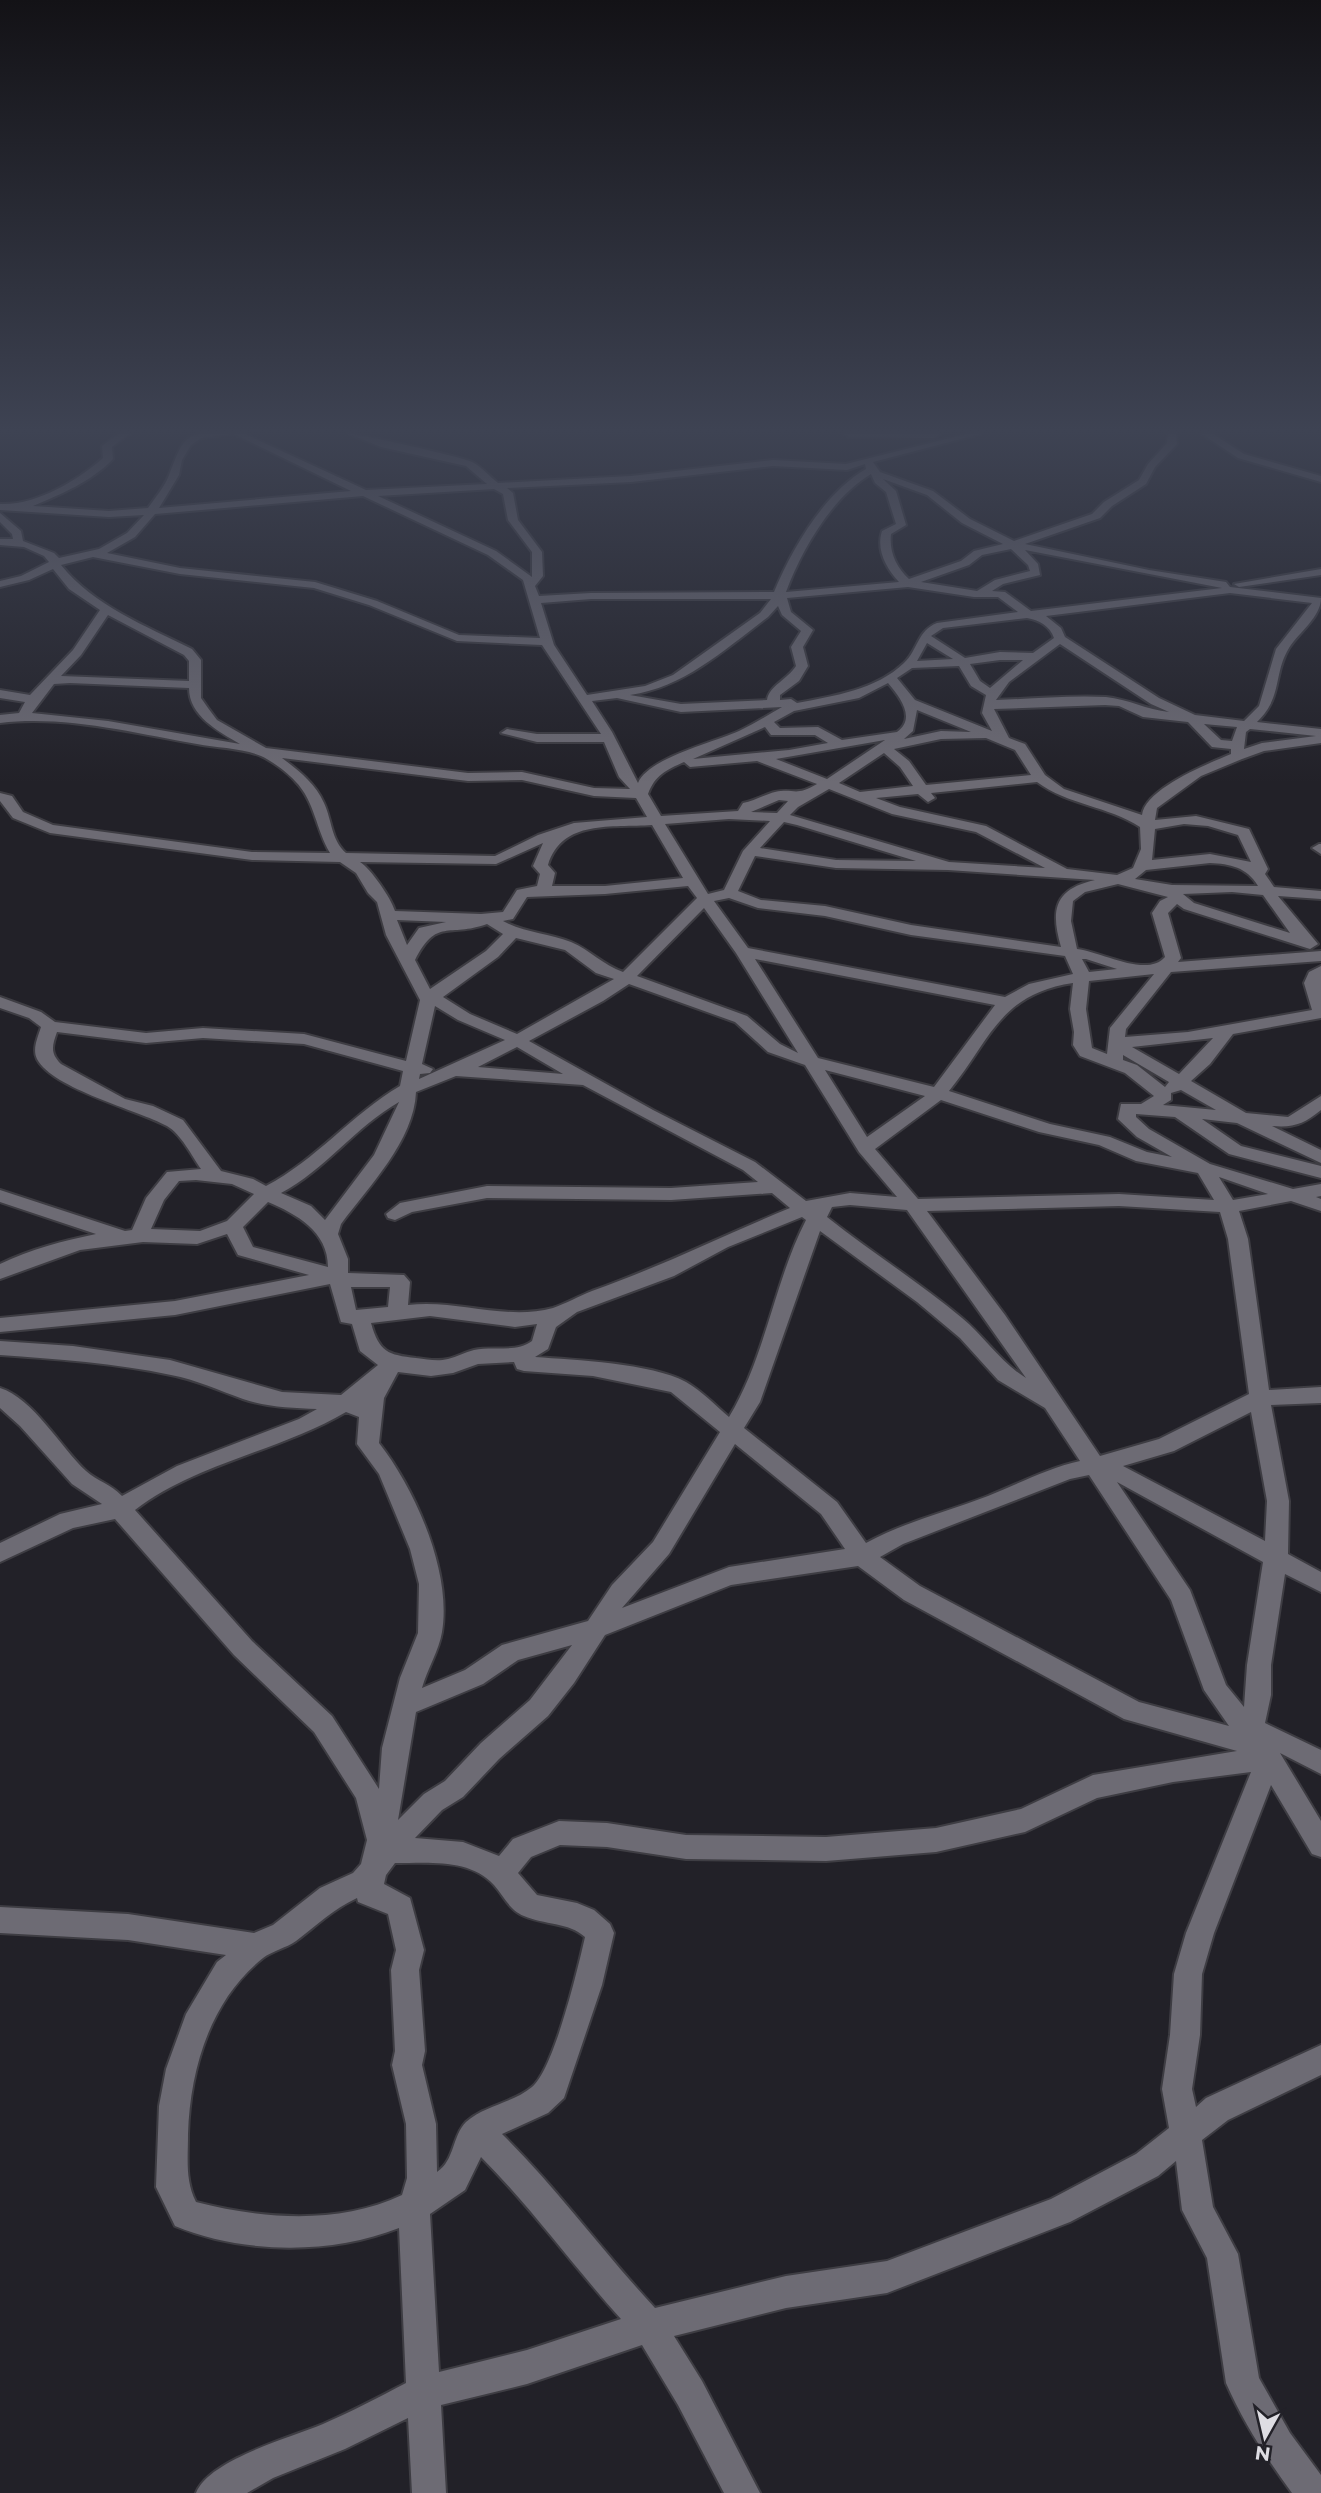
<svg xmlns="http://www.w3.org/2000/svg" width="1321" height="2493" font-family="Montserrat,sans-serif">
  <rect width="100%" height="100%" fill="#222128"/>
  <g fill="none" stroke-linecap="round" stroke-linejoin="round">
    <defs>
      <g id="minor">
        <path d="M118 434H129L112 447 113 459C91 482 61 494 33 506L109 511 148 508C155 498 165 486 169 475 185 434 184 432 230 434L201 438 191 445 182 460 179 475 159 508 351 491 234 434H245L366 490 487 484 466 466 381 447 349 434C361 434 462 457 472 462 482 467 490 477 498 483L631 476 773 460 846 464 966 434H980L873 462 880 472 933 491 970 519 1014 541 1092 514 1104 502 1139 480 1148 464 1167 443 1168 434H1176L1177 444 1155 467 1146 484 1112 506 1100 518 1025 544 1149 570 1226 582 1230 587 1321 598C1321 617 1299 632 1289 648 1273 674 1283 697 1257 722L1321 729V743L1264 751 1242 759 1201 776 1157 808 1155 820 1196 816 1249 829 1268 869 1265 874 1274 887 1321 891V899L1278 896 1318 944 1310 949 1184 909 1177 904 1168 913 1181 958 1178 962 1321 951V961L1171 972 1126 1029 1125 1037 1188 1032 1312 1010 1304 983 1309 972 1321 966V1018L1233 1034 1210 1064 1191 1081 1246 1113 1288 1117 1321 1096V1110C1304 1124 1293 1128 1272 1126L1321 1150V1163L1237 1123 1202 1119 1241 1146 1321 1166V1178L1229 1154 1175 1117 1136 1114V1117L1149 1129 1210 1164 1293 1189 1321 1184V1196L1316 1197 1321 1199V1211L1291 1201 1239 1211 1248 1239 1269 1390 1321 1387V1403L1271 1405 1289 1501 1288 1554 1321 1572V1592L1285 1574 1271 1665V1695L1265 1723 1321 1750V1774L1280 1753 1321 1821V1857L1312 1854 1271 1785 1214 1933 1202 1974 1200 2035 1192 2089 1196 2107 1206 2098 1321 2045V2075L1228 2120 1202 2140 1213 2207 1238 2254 1259 2378 1290 2433 1321 2475V2493H1292C1267 2459 1243 2422 1226 2383L1207 2258 1182 2210 1176 2161 1158 2176 1070 2222 887 2293 786 2308 674 2336 702 2381 760 2493H724L678 2405 642 2345 527 2384 441 2405 446 2493H412L408 2418 345 2449 273 2478 247 2493H196C209 2460 289 2438 323 2424 351 2412 379 2397 406 2383L399 2228C331 2255 243 2254 175 2226L156 2187 159 2106 166 2069 186 2014 217 1962 226 1955 128 1940 0 1933V1907L128 1914 254 1933 273 1925 320 1888 353 1873 361 1864 367 1840 356 1798 314 1732 234 1655 115 1519 73 1528 0 1562V1543L60 1514 102 1504 72 1484 20 1426 0 1408V1388C33 1398 61 1448 86 1471 97 1481 111 1484 122 1496L177 1466 299 1419 317 1409C292 1408 266 1407 243 1399 218 1390 197 1380 171 1375 115 1363 57 1359 0 1355V1341L73 1346 170 1360 282 1392 341 1395 378 1365 360 1351 352 1324 341 1322 330 1284 175 1315 0 1332V1318L175 1301 309 1275 238 1255 227 1234 197 1244 143 1242 80 1250 0 1279V1264C31 1249 63 1241 96 1234L0 1202V1190L125 1231 132 1230 146 1198 167 1172 201 1169C192 1156 181 1134 167 1126 138 1110 53 1089 37 1059 32 1049 38 1037 41 1027L29 1018 0 1008V997L41 1012 55 1022 146 1033 203 1028 304 1034 406 1061 420 1000 386 935 377 902 368 893 356 873 340 862 252 860 50 833 13 818 0 801V793L12 796 23 812 53 825 252 852 330 853C316 830 315 801 295 781 287 772 272 761 261 756 243 748 217 748 197 744 134 733 64 715 0 723V715L19 713 25 702 0 698V690L30 695 73 650 100 610 69 589 53 569 29 580 0 587V581L21 576 49 562 44 556 24 547 0 545V539H13L12 534 0 522V513L21 531 23 541 54 553 59 558 99 549 127 533 144 515 109 517 0 510V504C35 506 77 481 103 458L102 446ZM865 464 866 469C824 493 792 549 774 592L591 593 539 596 535 586 543 576 542 552 518 520 513 493 507 488 631 482 773 466 847 470ZM871 474 875 483 886 492 896 524 882 531C876 550 886 568 899 582L786 592C801 551 832 497 871 474ZM883 479 927 495 962 523 1003 544 974 551 961 561 909 579C896 567 889 552 891 534L906 525 896 491ZM494 489 503 494 508 520 532 552V577L496 551 378 496ZM363 496 488 555 523 580 540 638 459 635 377 601 315 582 180 568 107 553 135 537 155 514ZM1011 549 1028 565 1030 571 995 580 977 591 921 582 969 565 982 555ZM1025 550 1222 588 1031 611 1005 592 992 591 1003 584 1040 575 1038 564ZM93 557 180 574 314 588 369 605 457 641 542 645 601 734H537L507 729 501 733 537 742H604L619 777 630 789 594 788 522 772 468 773 266 748 217 720 208 708 201 698V660L192 649C146 626 94 606 61 565ZM908 587 974 597H998L1018 612 937 623C917 631 918 650 904 663 876 690 833 696 797 703L791 699 780 700V695L799 681 808 666 803 647 813 630 791 612 787 598ZM1230 593 1312 603 1276 649 1259 706 1244 721 1195 715 1159 698 1065 637 1061 628 1046 616ZM591 599H771L760 613 673 675 645 686 587 695 554 645 541 603ZM778 606 782 615 801 631 791 647 796 666C788 679 769 686 767 700L681 704 630 695C685 687 725 649 768 617ZM108 615 184 655 189 661V681L61 676 81 655ZM1027 618C1039 620 1050 626 1054 638L1033 653 1000 652 965 658 931 636 943 628ZM927 643 953 659 917 661ZM1060 644 1151 704 1169 712C1147 710 1128 699 1106 697 1070 695 1032 699 996 700L1009 682ZM1000 660H1023L990 688 980 681 970 664ZM959 666 971 686 986 695 982 713 992 731 915 700 897 678 912 668ZM70 683 189 688C189 716 218 731 240 744L108 721 32 713 54 684ZM888 683C899 696 917 718 897 732L842 740 818 727 780 728 774 722 794 711 859 698ZM617 698 681 712 782 707C768 715 754 724 739 731 715 742 648 758 638 783L612 732 592 701ZM1105 705 1119 706 1143 717 1188 722 1212 747 1231 749V754C1207 764 1145 789 1142 815L1064 789 1045 775 1025 744 1009 738 994 709ZM917 710 971 732 941 731 904 739 913 731ZM1204 724 1237 727 1232 741 1221 740ZM765 727 771 735H815L828 743 789 750 693 759ZM1250 729 1316 736 1262 743 1244 749 1246 732ZM986 738 1015 750 1031 775 926 785 909 761 894 749 941 739ZM885 740 827 779 776 759ZM884 753 900 767 913 786 860 792 839 783ZM282 758 468 781 522 780 594 796 636 798 647 817 574 823 538 835 495 856 346 853C331 840 332 820 324 803 315 783 298 770 282 758ZM757 761 817 784C795 797 795 788 775 792 766 794 754 801 743 803L738 811 661 816 648 794C655 775 666 770 684 762L690 767ZM1037 782C1068 805 1108 806 1140 827L1141 849 1133 868 1117 875 1067 869 986 826 900 807 876 798 918 794 928 802 935 798 931 793ZM829 789 892 814 976 832 1045 868 949 862 790 815 798 807ZM779 800 788 801 777 813 751 812ZM729 819 770 821 743 851 724 890 708 894 665 824ZM784 822 797 825 916 861 836 860 760 848ZM1184 824 1208 826 1238 835 1251 862 1210 854 1152 860 1155 829ZM652 825 683 878 605 886H552L555 873 548 865C562 819 612 828 652 825ZM543 843 533 866 540 874 537 886 517 890 503 912 481 914 395 911C391 898 371 869 360 862L496 864ZM755 856 836 868 948 870 1095 880C1055 889 1050 909 1061 947L911 925 825 906 761 900 738 891ZM1210 863C1230 864 1247 867 1258 886L1172 885 1135 879 1146 870ZM1118 884 1168 897 1160 901 1152 913 1165 957C1147 978 1102 952 1077 949L1071 921 1073 901 1085 892ZM688 886 697 898 623 972C603 965 590 950 571 942 548 933 525 933 503 921L513 919 527 897 605 894ZM1232 892 1263 895 1290 933 1194 903 1183 894ZM729 898 758 908 825 916 911 935 1065 956 1073 974 1029 984 1005 997 748 948 714 901ZM704 908 736 953 798 1053 780 1044 747 1016 637 976ZM397 920 446 922 419 928 407 945ZM487 924 503 934 486 951 430 989 415 960C437 917 448 938 487 924ZM516 938 565 950 596 973 614 979 517 1034 470 1014 443 997 498 957ZM755 959 995 1005 934 1087 818 1058ZM1082 959H1086L1117 969 1089 972ZM1154 974 1110 1028 1107 1054 1092 1048 1086 1009 1089 981ZM1073 983 1070 1009 1074 1032 1073 1045 1080 1056 1125 1073 1154 1096 1141 1104H1121L1118 1119 1137 1137 1172 1157 1147 1152 1110 1137 1050 1124 949 1091C990 1041 999 994 1073 983ZM629 984 735 1022 768 1052 805 1065 859 1152 897 1197 850 1193 806 1201 755 1162 653 1110 529 1041 603 1001ZM435 1006 458 1020 505 1040 419 1079 420 1074 430 1073 433 1069 422 1064ZM57 1032 146 1043 203 1038 304 1044 403 1071 400 1086C351 1115 316 1160 266 1186L253 1179 221 1171 183 1120 153 1106 125 1099 61 1064C50 1053 52 1046 57 1032ZM1213 1038 1179 1074 1132 1047ZM517 1047 563 1074 478 1067ZM1123 1055 1169 1082 1165 1087 1137 1065 1123 1060ZM825 1070 925 1096 867 1137ZM456 1076 583 1085 743 1170 758 1182 671 1188 487 1186 400 1203 386 1214 388 1218 395 1220 412 1212 487 1198 671 1200 772 1193 790 1208C724 1235 660 1267 592 1291 579 1296 565 1304 553 1308 505 1321 457 1299 408 1305L410 1282 404 1275 348 1273V1259L338 1234 341 1224C369 1186 414 1141 416 1092ZM1181 1090 1216 1110 1163 1105 1171 1100V1093ZM941 1100 1039 1132 1099 1145 1136 1161 1198 1173 1214 1200 1119 1194 918 1199 875 1149ZM399 1102 374 1155 325 1220 311 1206 281 1193C325 1170 355 1127 399 1102ZM1219 1177 1222 1178 1268 1194 1233 1200ZM196 1180 232 1184 254 1194 227 1221 200 1231 151 1229 164 1200 179 1181ZM268 1202C296 1214 328 1231 328 1267L253 1247 243 1227ZM850 1205 907 1210 1026 1378C1001 1363 985 1337 962 1318 919 1282 871 1252 827 1217L832 1207ZM1119 1206 1220 1212 1228 1239 1249 1394 1159 1439 1100 1456 1005 1315 927 1211ZM802 1217 806 1220C774 1282 766 1356 729 1417 716 1406 702 1391 686 1382 651 1363 575 1360 535 1357L548 1349 556 1327 577 1312 674 1276 728 1247ZM820 1231 917 1302 960 1338 998 1380 1045 1408 1080 1461C1048 1468 1018 1484 988 1496 947 1512 904 1522 866 1543L837 1502 744 1428 760 1402ZM351 1287H390L388 1307 356 1310ZM430 1316 515 1327 537 1324 532 1341C516 1353 492 1346 474 1350 465 1352 457 1357 448 1359 436 1362 428 1359 416 1358 388 1355 379 1352 371 1323ZM514 1362 517 1369 524 1371 593 1376 671 1392 720 1432 653 1542 612 1585 588 1621 502 1645 465 1670 422 1688C427 1669 439 1651 442 1632 452 1572 415 1489 379 1443L384 1398 398 1372 431 1376 453 1373 478 1364ZM346 1412 359 1417 357 1444 379 1474 410 1549 419 1584 418 1633 400 1678 382 1748 379 1789 332 1716 252 1641 135 1510C196 1463 280 1451 346 1412ZM1251 1412 1267 1501 1265 1541 1123 1466 1174 1451ZM735 1444 821 1514 845 1549 729 1567 622 1608 669 1554ZM1089 1475 1171 1600 1204 1690 1229 1726 1139 1702 920 1586 880 1557 903 1544 1070 1479ZM1117 1482 1263 1562 1247 1665 1244 1707 1226 1685 1190 1590ZM858 1566 904 1600 1124 1719 1237 1751 1093 1775 1021 1809 936 1828 826 1837 686 1835 607 1823 559 1821 513 1839 499 1856 463 1842 415 1838 442 1810 463 1797 499 1759 548 1716 574 1683 605 1635 731 1585ZM572 1645 530 1700 481 1743 445 1781 424 1794 398 1820 416 1712 483 1684 518 1660ZM1251 1772 1186 1933 1174 1974 1170 2035 1162 2089 1169 2128 1136 2154 1051 2199 887 2261 786 2276 655 2308C602 2251 557 2188 502 2134L548 2113 564 2098 602 1985 614 1933 610 1924 594 1910 577 1903 537 1895 518 1873 531 1857 560 1845 607 1847 686 1859 826 1861 936 1852 1025 1832 1097 1798 1173 1782ZM395 1863C428 1863 470 1858 494 1885 504 1896 509 1910 524 1916 544 1925 569 1922 585 1937 578 1968 554 2069 532 2087 513 2103 485 2105 466 2122 452 2136 455 2160 437 2172L436 2124 422 2065 425 2051 419 1970 424 1950 410 1898 384 1884 386 1875ZM357 1898 358 1902 388 1914 396 1950 391 1970 395 2051 392 2065 406 2124 407 2178 402 2195C339 2225 262 2219 196 2202 185 2180 188 2159 188 2134 190 2070 210 2000 263 1958 272 1951 286 1948 296 1941 316 1926 333 1909 357 1898ZM481 2157C531 2207 573 2266 621 2319L527 2350 439 2372 430 2214 465 2190Z"/>
        <polygon points="844,434 938,434 939,435 934,438 849,437"/>
        <polygon points="1202,434 1213,434 1244,454 1321,476 1321,482 1238,458"/>
        <polygon points="1321,569 1321,575 1239,587 1234,584"/>
        <polygon points="1319,844 1321,844 1321,854 1312,848"/>
      </g>
    </defs>
    <use href="#minor" stroke="#3e3d43" stroke-width="4"/>
    <use href="#minor" fill="#6d6b74" fill-rule="evenodd"/>
  </g>
  <linearGradient id="sky" x2="0" y2="1"><stop stop-color="#131216"/><stop offset="0.55" stop-color="#3e4353"/><stop offset="1" stop-color="#3e4353" stop-opacity="0"/></linearGradient>
  <rect width="1321" height="783" fill="url(#sky)"/>
  <g transform="translate(1265 2437) rotate(188)" stroke="#222128" stroke-width="5" paint-order="stroke">
  <path d="M0-5L12 26L0 18L-12 26Z" fill="#dedde3"/>
  <text y="-10" font-size="19" font-weight="bold" text-anchor="middle" fill="#dedde3">N</text>
  </g>
</svg>
